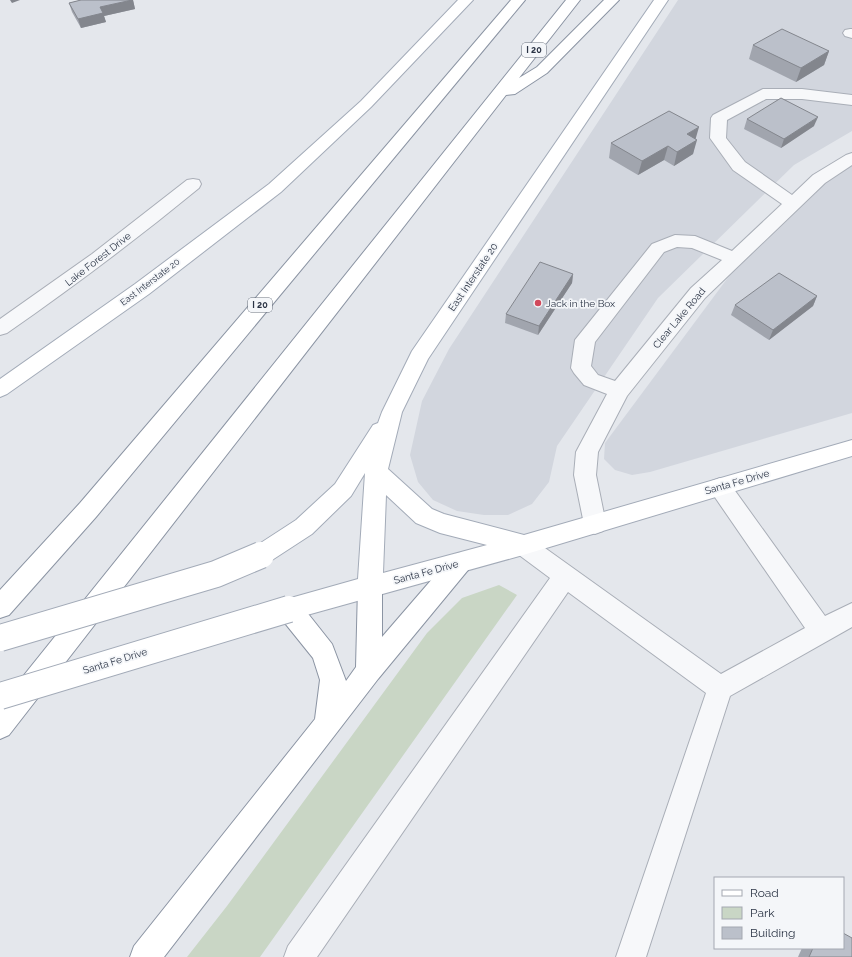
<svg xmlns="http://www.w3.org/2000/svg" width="852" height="957" font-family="Raleway,sans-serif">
  <rect width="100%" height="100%" fill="#e4e7ec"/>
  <g fill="#d2d6de">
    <polygon points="678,0 852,0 852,131 794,165 658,298 557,446 549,482 532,504 508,515 484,515 457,511 433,500 418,482 410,455 422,401 449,349"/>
    <polygon points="852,163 852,413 650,472 632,475 615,470 604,459 605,443 744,256 837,172"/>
  </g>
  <polygon fill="#c9d6c5" points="499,585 517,595 260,957 187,957 227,906 427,633 462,598"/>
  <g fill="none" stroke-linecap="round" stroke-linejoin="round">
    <defs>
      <g id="minor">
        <polygon points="850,29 852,29 852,38 845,36 843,33 845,30"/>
        <path d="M763 89H802L852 95V105L802 99H766L727 120 726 138 745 162 792 195 813 175 846 155 852 153V165L825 183 705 298 627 396 598 452 596 475 606 524 603 531 595 534 587 531 584 524 574 475 576 452 607 394 584 385 574 373 571 368 575 340 652 244 675 235 695 236 732 251 782 204 733 170 710 138 711 118 713 115ZM677 247 692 248 722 260 691 288 615 381 598 375 591 366 595 342 664 252Z"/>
        <path d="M193 179 199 180 201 184 199 188C137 239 73 287 7 333L0 335V319L92 254 187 180Z"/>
        <polygon points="720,478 728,481 825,616 852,603 852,627 730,696 646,957 616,957 706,693 568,592 317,957 284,957 288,946 550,578 515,552 511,545 515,538 523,535 531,538 721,674 805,628 712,493 709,487 712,481"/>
      </g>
      <g id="major">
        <polygon points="458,0 473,0 371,107 281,192 149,294 7,394 0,397 0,379 135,284 269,184 361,101"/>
        <path d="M654 0H668L428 359 402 412 388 469 432 509 444 514 524 535 852 440V456L523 555 289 620 280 617 277 609 280 601 358 579 365 473 351 496 312 534 269 562 261 565 253 562 249 555 253 548 296 520 335 484 373 425 378 423 382 412 412 351ZM386 495 416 523 440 533 487 545 383 573Z"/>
      </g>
      <g id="highway">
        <polygon points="511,0 525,0 96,517 9,615 0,618 0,590 80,503"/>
        <polygon points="566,0 580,0 519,78 537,67 604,0 619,0 547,73 515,94 506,95 9,735 0,739 0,705"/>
        <polygon points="460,553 468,556 472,563 468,570 378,679 164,957 130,957 134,946 315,719 320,680 313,658 280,617 277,609 280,601 289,598 298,601 332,644 346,681 356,667 358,587 362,580 370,576 378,580 382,587 382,637 452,556"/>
      </g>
    </defs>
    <use href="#minor" stroke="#a9aeb7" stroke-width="2"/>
    <use href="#major" stroke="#a3abb8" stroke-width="2"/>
    <use href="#highway" stroke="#8b94a3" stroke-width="2"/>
    <use href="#minor" fill="#f7f8fa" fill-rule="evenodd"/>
    <use href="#major" fill="#fff" fill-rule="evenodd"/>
    <use href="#highway" fill="#fff" fill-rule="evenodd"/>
    <defs>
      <g id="major-bridge">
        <polyline points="0,638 216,574 261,555"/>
        <polyline points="0,696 289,609"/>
      </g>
    </defs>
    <use href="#major-bridge" stroke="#a3abb8" stroke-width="28" stroke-linecap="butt"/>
    <use href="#major-bridge" stroke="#fff" stroke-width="26"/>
  </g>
  <g fill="#a1a5ae">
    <polygon points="81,0 133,0 135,9 104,16 106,22 81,28 72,12 69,3"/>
    <polygon points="753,45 829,51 824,65 796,82 749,59"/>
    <polygon points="747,119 814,126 781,148 744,129"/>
    <polygon points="696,139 693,154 674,166 664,160 638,175 609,158 611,143"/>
    <polygon points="573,274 572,283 538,335 505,323 506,314"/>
    <polygon points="817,296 813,306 769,340 731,315 735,305"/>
    <polygon points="802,948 843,948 852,957 798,957"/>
  </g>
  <g fill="#83868d">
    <polygon points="10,0 20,0 12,3"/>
    <polygon points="132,0 133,0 135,9 104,16 106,22 81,28 78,19 100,7"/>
    <polygon points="829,51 824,65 796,82 801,68"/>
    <polygon points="818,117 814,126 781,148 784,139"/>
    <polygon points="699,127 695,141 697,140 693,154 674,166 677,152 687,134"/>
    <polygon points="668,146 664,160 638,175 642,161"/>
    <polygon points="573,274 572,283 538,335 539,326"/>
    <polygon points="817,296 813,306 769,340 773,330"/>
  </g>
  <g fill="#bbc0ca" stroke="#83868d">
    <polygon points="81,0 132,0 100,7 103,13 78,19 69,3"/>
    <polygon points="782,29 829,51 801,68 753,45"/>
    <polygon points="781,98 818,117 784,139 747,119"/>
    <polygon points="669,111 699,127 687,134 697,140 677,152 668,146 642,161 611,143"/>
    <polygon points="540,262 573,274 539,326 506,314"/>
    <polygon points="779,273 817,296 773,330 735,305"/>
    <polygon points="843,933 852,938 852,957 809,957 813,948 843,948"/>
  </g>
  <circle fill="#d1495b" stroke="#f4f6f9" stroke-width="1.5" cx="538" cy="303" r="4"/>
  <g text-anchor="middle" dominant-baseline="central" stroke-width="3.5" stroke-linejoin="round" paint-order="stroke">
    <g fill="#f4f6f9" stroke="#676e7b" stroke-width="1">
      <rect x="522" y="43" width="24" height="14" rx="3"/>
      <rect x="248" y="298" width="24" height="14" rx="3"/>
    </g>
    <g font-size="9" font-weight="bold" fill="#2b3445">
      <text x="534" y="50">I 20</text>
      <text x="260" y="305">I 20</text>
    </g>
    <g font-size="9" fill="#2b3445" stroke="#f4f6f9">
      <text transform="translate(150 282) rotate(-37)">East Interstate 20</text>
    </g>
    <g font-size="10" fill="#2b3445" stroke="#f4f6f9">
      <text transform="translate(98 259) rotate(-38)">Lake Forest Drive</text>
      <text transform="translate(473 277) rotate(-56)">East Interstate 20</text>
      <text transform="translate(679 318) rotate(-50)">Clear Lake Road</text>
      <text transform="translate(737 482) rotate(-16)">Santa Fe Drive</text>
      <text transform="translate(426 572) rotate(-15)">Santa Fe Drive</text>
      <text transform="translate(115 661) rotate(-17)">Santa Fe Drive</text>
    </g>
    <g font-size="10" fill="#2b3445" stroke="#f4f6f9" text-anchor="start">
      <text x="546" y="303">Jack in the Box</text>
    </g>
  </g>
  <rect x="714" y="877" width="130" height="72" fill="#f4f6f9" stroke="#a4a8b1"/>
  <rect x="722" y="890" width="20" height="6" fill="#ffffff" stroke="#a4a8b1"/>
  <text x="750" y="897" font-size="12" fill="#2b3445">Road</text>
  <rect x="722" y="907" width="20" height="12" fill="#c9d6c5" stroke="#a4a8b1"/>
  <text x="750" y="917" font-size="12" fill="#2b3445">Park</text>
  <rect x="722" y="927" width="20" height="12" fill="#bbc0ca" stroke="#a4a8b1"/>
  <text x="750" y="937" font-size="12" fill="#2b3445">Building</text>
</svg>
